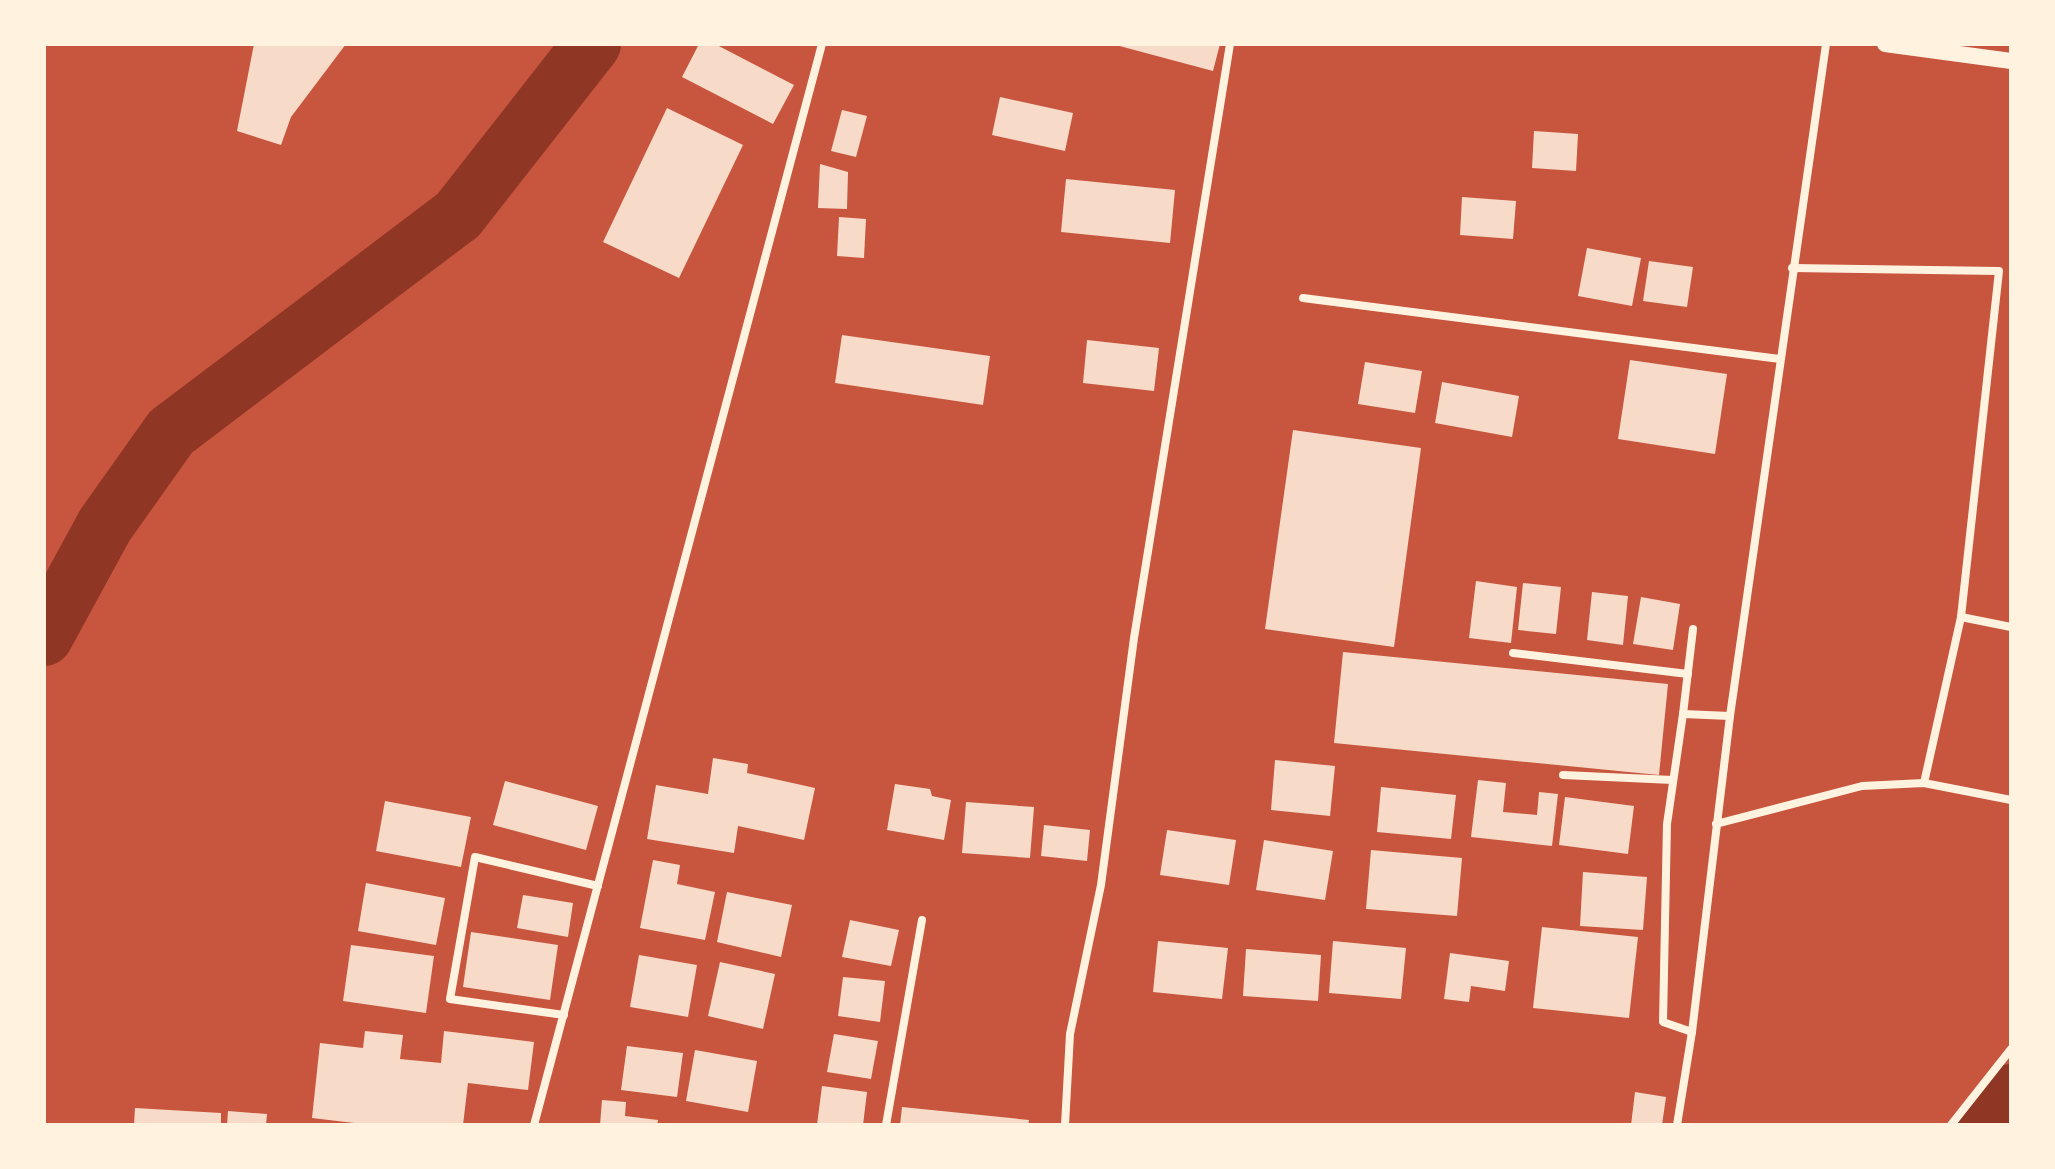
<svg xmlns="http://www.w3.org/2000/svg" width="2055" height="1169" font-family="'Source Serif 4',serif">
  <rect width="100%" height="100%" fill="#c8553d"/>
  <g fill="none" stroke-linecap="round" stroke-linejoin="round">
    <g stroke="#8f3625" stroke-width="58">
      <polyline points="44,637 105,525 171,432 458,215 592,44"/>
      <polyline points="1983,1125 2011,1093"/>
    </g>
  </g>
  <g fill="#f7dbc8">
    <polygon points="254,44 346,44 291,117 281,145 237,131"/>
    <polygon points="699,44 715,44 794,85 773,124 682,77"/>
    <polygon points="1112,44 1220,44 1213,71"/>
    <polygon points="1000,97 1073,113 1065,151 992,135"/>
    <polygon points="667,108 743,145 679,278 603,242"/>
    <polygon points="842,110 867,116 856,157 831,151"/>
    <polygon points="1534,131 1578,134 1576,171 1532,168"/>
    <polygon points="820,164 848,172 847,209 818,208"/>
    <polygon points="1066,179 1175,190 1170,243 1061,232"/>
    <polygon points="1462,197 1516,201 1513,239 1460,235"/>
    <polygon points="839,217 866,219 864,258 837,256"/>
    <polygon points="1587,248 1641,258 1632,306 1578,296"/>
    <polygon points="1649,261 1693,267 1687,307 1643,301"/>
    <polygon points="842,335 990,356 983,405 835,383"/>
    <polygon points="1087,340 1159,348 1154,391 1083,383"/>
    <polygon points="1630,360 1727,374 1715,454 1618,439"/>
    <polygon points="1365,362 1422,371 1415,413 1358,404"/>
    <polygon points="1442,382 1519,396 1512,437 1435,423"/>
    <polygon points="1293,430 1421,448 1394,647 1265,629"/>
    <polygon points="1476,581 1517,587 1511,643 1469,638"/>
    <polygon points="1523,583 1561,587 1556,634 1518,630"/>
    <polygon points="1592,592 1628,596 1623,645 1587,640"/>
    <polygon points="1641,597 1680,604 1673,650 1633,644"/>
    <polygon points="1343,652 1668,684 1659,775 1334,743"/>
    <polygon points="713,758 748,764 747,773 815,788 804,840 738,826 734,853 647,839 656,785 708,794"/>
    <polygon points="1275,760 1335,766 1330,816 1271,810"/>
    <polygon points="1478,780 1506,783 1503,812 1537,815 1539,792 1558,794 1552,846 1471,837"/>
    <polygon points="505,781 598,806 586,850 493,825"/>
    <polygon points="895,784 930,789 932,796 951,800 944,840 887,830"/>
    <polygon points="1381,787 1456,795 1451,839 1377,832"/>
    <polygon points="1565,797 1634,806 1628,854 1559,845"/>
    <polygon points="385,801 471,817 461,867 376,851"/>
    <polygon points="966,802 1034,807 1030,858 962,853"/>
    <polygon points="1044,825 1090,830 1087,861 1041,856"/>
    <polygon points="1167,830 1236,840 1229,885 1160,875"/>
    <polygon points="1264,840 1333,851 1325,900 1256,890"/>
    <polygon points="1371,850 1462,858 1457,916 1366,909"/>
    <polygon points="653,860 680,865 677,884 715,892 705,940 640,928"/>
    <polygon points="1583,872 1647,877 1643,930 1580,926"/>
    <polygon points="366,883 445,898 436,945 358,931"/>
    <polygon points="727,892 792,905 781,957 717,942"/>
    <polygon points="523,895 573,903 568,937 517,928"/>
    <polygon points="850,920 899,930 891,966 842,957"/>
    <polygon points="1542,927 1638,937 1629,1018 1533,1008"/>
    <polygon points="471,932 558,945 550,1000 463,987"/>
    <polygon points="1158,941 1228,948 1222,999 1153,992"/>
    <polygon points="1333,941 1406,948 1401,999 1329,993"/>
    <polygon points="351,945 434,956 426,1013 343,1001"/>
    <polygon points="1246,949 1321,955 1318,1001 1243,996"/>
    <polygon points="1450,953 1509,961 1505,991 1471,986 1469,1002 1444,999"/>
    <polygon points="639,955 697,965 688,1017 630,1007"/>
    <polygon points="720,962 775,974 763,1029 708,1016"/>
    <polygon points="843,977 885,981 880,1022 838,1016"/>
    <polygon points="365,1031 403,1035 400,1059 441,1063 444,1031 534,1042 528,1090 468,1083 463,1125 371,1125 312,1118 320,1043 363,1048"/>
    <polygon points="834,1034 878,1041 871,1079 827,1072"/>
    <polygon points="627,1046 683,1053 677,1097 621,1090"/>
    <polygon points="695,1050 757,1061 748,1112 686,1101"/>
    <polygon points="822,1086 867,1092 863,1125 817,1125"/>
    <polygon points="1635,1092 1666,1097 1662,1125 1631,1125"/>
    <polygon points="602,1100 626,1102 625,1116 658,1120 657,1125 600,1125"/>
    <polygon points="902,1107 1029,1120 1028,1125 900,1125"/>
    <polygon points="135,1108 221,1113 221,1125 134,1125"/>
    <polygon points="228,1111 267,1114 266,1125 227,1125"/>
  </g>
  <g fill="none" stroke-linecap="round" stroke-linejoin="round">
    <g stroke="#fff3e0" stroke-width="8">
      <polyline points="1792,268 1999,271 1961,617 1924,783"/>
      <polyline points="1303,298 1780,359"/>
      <polyline points="1961,617 2011,627"/>
      <polyline points="1513,653 1688,674"/>
      <polyline points="1683,714 1730,716"/>
      <polyline points="1563,775 1673,780"/>
      <polyline points="1716,824 1862,786 1924,783 2011,800"/>
      <polyline points="564,1015 450,999 475,857 598,886"/>
      <polyline points="1692,1032 1663,1022 1667,824 1683,714 1693,629"/>
      <polyline points="534,1125 822,44"/>
      <polyline points="886,1125 922,920"/>
      <polyline points="1065,1125 1070,1034 1101,885 1134,638 1230,44"/>
      <polyline points="1677,1125 1692,1032 1730,716 1826,44"/>
      <polyline points="1951,1125 2011,1049"/>
    </g>
    <polyline stroke="#fff3e0" stroke-width="16" points="1885,44 2011,61"/>
  </g>
  <rect width="2055" height="1169" fill="none" stroke="#fff3e0" stroke-width="92"/>
</svg>
